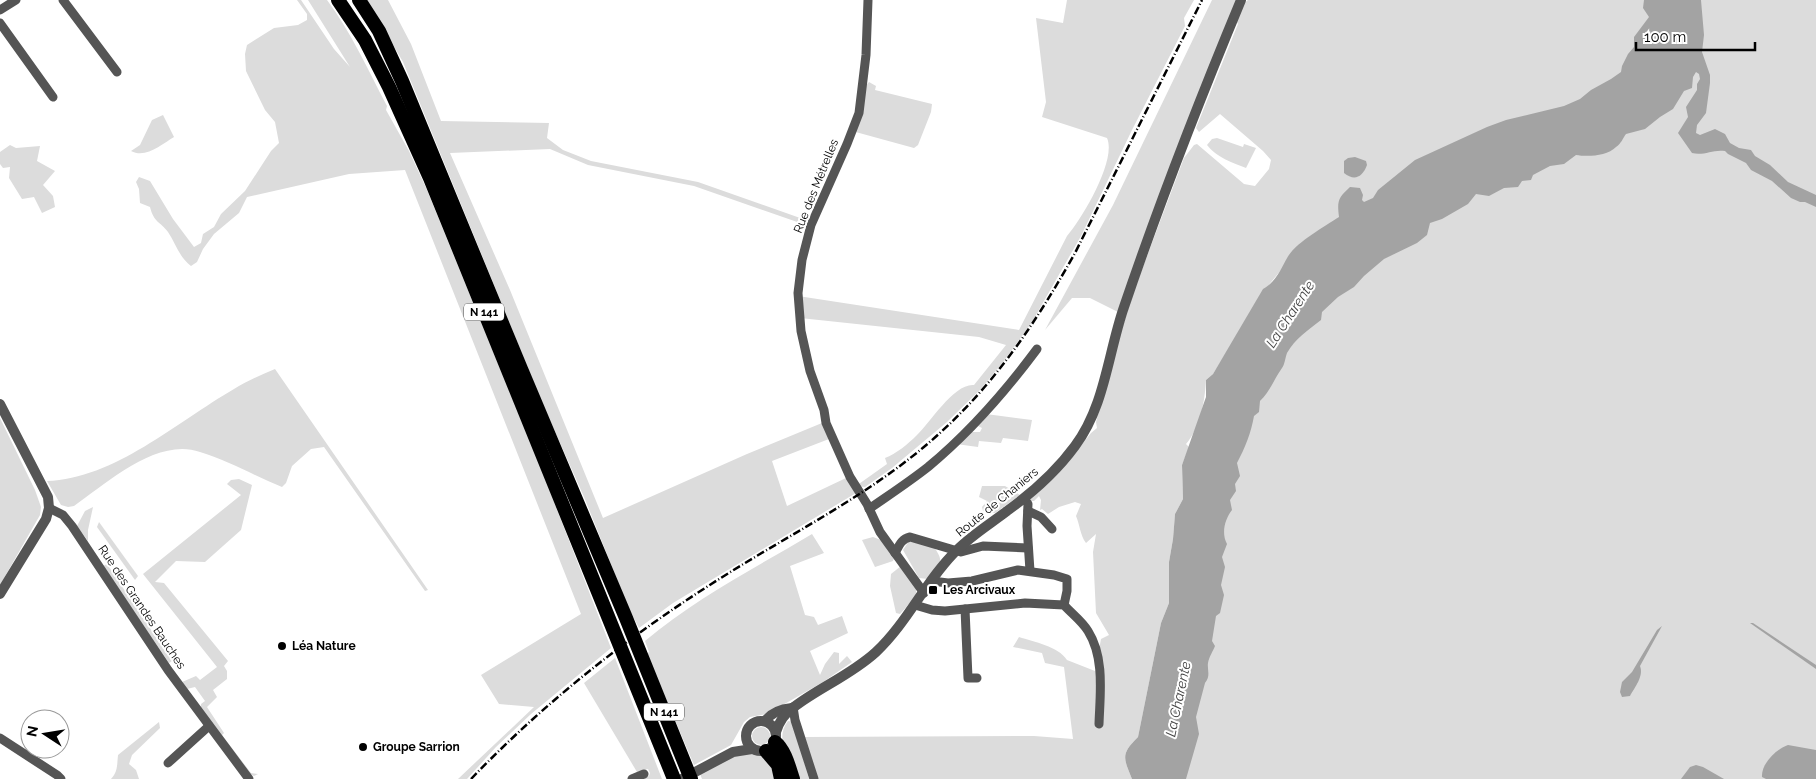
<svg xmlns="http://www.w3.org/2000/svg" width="1816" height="779" font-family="Raleway,sans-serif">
  <rect width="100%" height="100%" fill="#fff"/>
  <g fill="#dcdcdc">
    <path d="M297 0H301L334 49 350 67 308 0H327C351 32 368 70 387 106L386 110 409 151 427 190 540 466 611 648 531 714 496 747 467 779H458L534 707 499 704 481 675 581 614 405 170 349 174 247 197 239 213 214 234 203 249 197 262 191 266C179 257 176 244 168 232 160 221 154 223 150 207L140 203 139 189 136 182 139 177 150 181 173 219 194 247 201 243 203 234 214 227 221 214 245 191 271 151 279 143 275 122 265 110 246 71 245 54 247 45 274 28 298 25 307 20V14Z"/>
    <polygon points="367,0 388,0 411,44 441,121 549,123 547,138 563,150 591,161 698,182 803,219 803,224 694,186 588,165 550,149 450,153 510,290 603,518 747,454 822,423 829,439 772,461 787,506 846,478 856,493 673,603 639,628 629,609 584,497 541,400 403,62"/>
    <path d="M1067 0H1194L1184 18 1185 26 1132 130 1081 236 1032 322 1004 361 980 390 947 422 892 468 865 487 856 486 887 464 885 458C896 454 908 444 917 435 930 423 954 383 974 385L1006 345 979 337 800 318 798 296 1019 330 1067 236C1082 219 1117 160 1107 138L1042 117 1046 102 1036 18 1063 23Z"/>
    <polygon points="1212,0 1239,0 1118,312 1090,298 1072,298 1045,330 1113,205"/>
    <path d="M1248 0H1816V779H1178L1213 564 1244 421 1274 362 1392 236 1693 57 1316 232 1305 240 1287 258 1285 265 1268 286 1213 374 1206 380C1205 401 1200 428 1186 444L1189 447 1182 465 1183 499 1175 514 1173 539 1169 562V603L1161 623 1138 737C1121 754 1123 757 1132 779H814L802 737 1034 736 1073 739 1064 667 1045 663 1042 653 1013 647 1019 637C1034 642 1058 646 1067 660L1095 671 1101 639 1109 635 1096 613 1093 552 1096 534 1086 543C1080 535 1080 525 1076 516L1081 504 1075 502 1059 507 1048 514 1042 509 1040 510 1041 500 1039 496 1034 501H1031V498L1068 462 1091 433 1097 428 1096 422 1120 335 1135 288 1184 158 1194 145 1197 144 1244 184 1255 186 1269 169 1271 160 1263 151 1220 114 1199 132 1196 128 1238 24 1235 19 1241 6Z"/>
    <polygon points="869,82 876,86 875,90 932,104 931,112 918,145 914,148 852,131 865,87"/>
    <path d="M163 115 174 137C162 144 146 159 131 151L140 145 152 120Z"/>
    <path d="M1217 138 1243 147 1244 144 1256 148 1246 168C1233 163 1216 157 1207 145L1212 139Z"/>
    <polygon points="10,145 16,148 40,146 37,161 55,171 43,185 53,196 55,207 42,213 34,197 22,199 9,178 10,167 3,168 0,164 0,152"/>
    <path d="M275 369 428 590 425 591 324 447 311 449 292 466 286 483 282 487C255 476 227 460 200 452 157 437 107 483 74 506L68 507 61 505 47 481C114 479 177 422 234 389 247 381 261 375 275 369Z"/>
    <polygon points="986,414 1032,420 1028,441 1003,438 1001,443 979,441 978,447 956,444 969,432 980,432 982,428 976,425"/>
    <polygon points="0,418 35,490 41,507 40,515 0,585"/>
    <polygon points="239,479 252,485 241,530 205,562 176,561 155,582 164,583 228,661 224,666 227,671 227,679 213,690 217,697 207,707 224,733 222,735 251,773 258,774 254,776 248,773 201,708 201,704 205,701 195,687 187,689 182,682 196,676 200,680 217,667 143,574 241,495 227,484 231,480"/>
    <polygon points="982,486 1005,486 1020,495 995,513 983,511 982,507 987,501 979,497"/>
    <polygon points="93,507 88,530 88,541 77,526 85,511"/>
    <polygon points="99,522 138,576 135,580 97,527"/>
    <path d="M812 534 824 553 790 566 805 615 814 617 818 625 842 616 848 633 810 651 820 675 825 664 834 652 839 653V664L847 656 852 662 823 682 767 714 750 717 744 722 731 745 694 765 647 654 649 652 645 641C696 598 755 568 812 534Z"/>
    <polygon points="873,537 881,540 894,558 893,561 875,567 862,540"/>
    <path d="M909 541 934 547C946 564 939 564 928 579L919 578 903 550Z"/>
    <polygon points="107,564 172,661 169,663 103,566"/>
    <path d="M901 566C920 593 923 589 900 614L896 613 890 586 891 574Z"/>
    <polygon points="615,658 662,779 642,779 649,776 650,773 648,769 637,772 584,683"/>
    <path d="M788 721 793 722 809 779H797C789 759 774 739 788 721Z"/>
    <path d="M159 722 160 728 132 755 129 764 136 770 139 779H111C118 772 117 764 118 755Z"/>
    <circle cx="761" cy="736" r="9"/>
    <polygon points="749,753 769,758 778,779 702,779 700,774 738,754"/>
  </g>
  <g fill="#a3a3a3">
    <path d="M1644 0H1701L1704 35 1702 52 1710 75V83L1706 113 1697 125 1696 133 1700 135 1715 129 1725 134 1730 143 1739 148 1751 150 1755 156 1770 165 1788 182 1816 195V207L1805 202H1800L1791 198 1772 181 1751 170 1746 163 1728 154 1725 151C1713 149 1704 156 1692 153L1678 133 1688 117 1686 107 1697 90V84L1700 79 1699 74 1696 72 1693 77 1692 88 1684 91 1673 109 1660 117 1645 129 1626 134C1623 138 1621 144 1616 147 1607 156 1588 157 1576 155L1564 164 1550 166 1533 175 1531 180 1522 181 1518 187 1504 188 1489 196 1476 194 1468 204 1442 219 1430 223 1427 235 1417 243 1384 259 1364 276 1354 287 1338 297 1322 312 1321 320C1308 330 1295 339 1287 353 1285 358 1285 364 1282 368 1274 379 1270 392 1260 401L1259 412 1254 416C1251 433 1245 448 1237 463L1240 476 1235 484 1236 491 1230 500 1232 510C1225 519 1221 533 1227 544L1222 557 1225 567 1221 585 1224 595 1220 613 1216 616 1212 641 1215 646C1213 651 1209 657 1208 663 1207 670 1211 676 1205 683L1196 717 1199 734 1186 779H1132C1123 757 1121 754 1138 737L1161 623 1169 603V562L1173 539 1175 514 1183 499 1182 465 1206 397V380L1213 374 1263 289C1275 283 1281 269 1287 258 1296 242 1324 227 1339 217 1337 201 1338 198 1350 187L1360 188 1363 195 1362 200 1364 202 1373 198 1378 190 1415 160 1487 127 1506 120 1564 106 1580 99 1591 90 1611 79 1621 72 1622 66 1628 54 1634 47V37L1649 17 1643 8Z"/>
    <path d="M1355 157 1366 161 1367 165C1362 178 1354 181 1344 173V161L1348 158Z"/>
    <polygon points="1750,623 1753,623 1816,665 1816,669"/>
    <path d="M1662 626 1640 666C1644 676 1635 687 1630 696L1622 697 1620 692 1622 682 1632 672 1657 630Z"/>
    <path d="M1788 745 1816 750V779H1766L1762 777C1761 764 1776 749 1788 745Z"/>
    <polygon points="1696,765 1703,767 1724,779 1681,779 1690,767"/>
  </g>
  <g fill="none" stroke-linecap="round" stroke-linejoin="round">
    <g stroke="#555" stroke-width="9">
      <polyline points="63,0 117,72"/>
      <polyline points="868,0 866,55 859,113 847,144 811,225 802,260 798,293 801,331 810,371 824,410 826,423 850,477 867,504 880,532 924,593"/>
      <polyline points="0,10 16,0"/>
      <polyline points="0,23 53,97"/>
      <polyline points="1024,498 1028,504 1027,526 1030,571"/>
      <polyline points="49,508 63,515 72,526 168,670 249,779"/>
      <path d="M869 509C889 495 909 482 928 467 969 433 1005 392 1037 349"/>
      <polyline points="1028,511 1041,517 1052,529"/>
      <path d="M895 553C899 546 901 539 910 537L961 552 983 546 1028 548"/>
      <polyline points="932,581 948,583 972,581 1018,570 1054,575 1067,579 1067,591 1064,605"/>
      <path d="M915 605 932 610 945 611 1025 603 1064 605C1071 613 1082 621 1088 631 1105 658 1100 694 1099 724"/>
      <polyline points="965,609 968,678 977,678"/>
      <polyline points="793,707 795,720 814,779"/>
      <polyline points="0,738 57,775 61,779"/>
      <polyline points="168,763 209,726"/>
      <polyline points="632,779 644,774"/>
    </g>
    <g stroke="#555" stroke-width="10">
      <polyline points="0,404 48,497 49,508 46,519 0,594"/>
      <circle cx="761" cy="736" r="15"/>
      <path d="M765 721C771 713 782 709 792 708"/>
      <path d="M776 732C779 722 785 713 794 707 820 687 851 675 876 652 908 622 926 580 957 550 972 535 990 524 1007 511 1032 493 1056 472 1075 446 1105 406 1108 353 1124 307 1159 204 1199 101 1241 0"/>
      <polyline points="682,779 733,752 752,749"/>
    </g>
    <g stroke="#000" stroke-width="14">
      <polyline points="338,0 365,40 389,87 430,178 674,779"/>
      <polyline points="359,0 379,31 402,81 521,369 626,618 691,779"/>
      <path d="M775 742C785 750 789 767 793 779"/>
      <polyline points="766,751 778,765 781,779"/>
    </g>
    <path stroke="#000" stroke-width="2.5" stroke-dasharray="8 2.5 1 2.5" stroke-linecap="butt" d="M471 779C550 697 635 631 732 571 803 527 879 489 941 432 998 380 1038 319 1075 253L1202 0"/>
  </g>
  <g fill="#000" stroke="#fff" stroke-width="2">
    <rect x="928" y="585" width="10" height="10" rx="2.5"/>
    <circle cx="282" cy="646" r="5"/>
    <circle cx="363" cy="747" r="5"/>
  </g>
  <g text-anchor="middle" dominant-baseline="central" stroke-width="4" stroke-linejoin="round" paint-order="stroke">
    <g fill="#fff" stroke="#4c4c4c" stroke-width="1">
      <rect x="464" y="303.5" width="40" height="17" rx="4"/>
      <rect x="644" y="703.5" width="40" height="17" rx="4"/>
    </g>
    <g font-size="11" font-weight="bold" fill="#000">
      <text x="484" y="312">N 141</text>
      <text x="664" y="712">N 141</text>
    </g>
    <g font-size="12" fill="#000" stroke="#fff">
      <text transform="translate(816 186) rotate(-68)">Rue des Métrelles</text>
      <text transform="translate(997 502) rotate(-39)">Route de Chaniers</text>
      <text transform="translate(142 607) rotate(56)">Rue des Grandes Bauches</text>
    </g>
    <g font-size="12" font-weight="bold" fill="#000" stroke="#fff" text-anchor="start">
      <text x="943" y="590">Les Arcivaux</text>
      <text x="292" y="646">Léa Nature</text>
      <text x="373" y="747">Groupe Sarrion</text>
    </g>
    <g font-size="14" font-style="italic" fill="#444" stroke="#fff">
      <text transform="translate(1290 314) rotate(-57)">La Charente</text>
      <text transform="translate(1178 699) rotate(-78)">La Charente</text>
    </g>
  </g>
  <g transform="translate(45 734) rotate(282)"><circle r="24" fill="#ffffff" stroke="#999999"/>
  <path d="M0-4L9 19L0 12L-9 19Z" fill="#000000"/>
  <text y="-8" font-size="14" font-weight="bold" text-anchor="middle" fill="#000000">N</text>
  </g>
  <path d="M1636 42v8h119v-8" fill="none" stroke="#000000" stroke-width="2.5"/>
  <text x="1644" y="42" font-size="15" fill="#000000" stroke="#ffffff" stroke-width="4" paint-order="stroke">100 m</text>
</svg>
